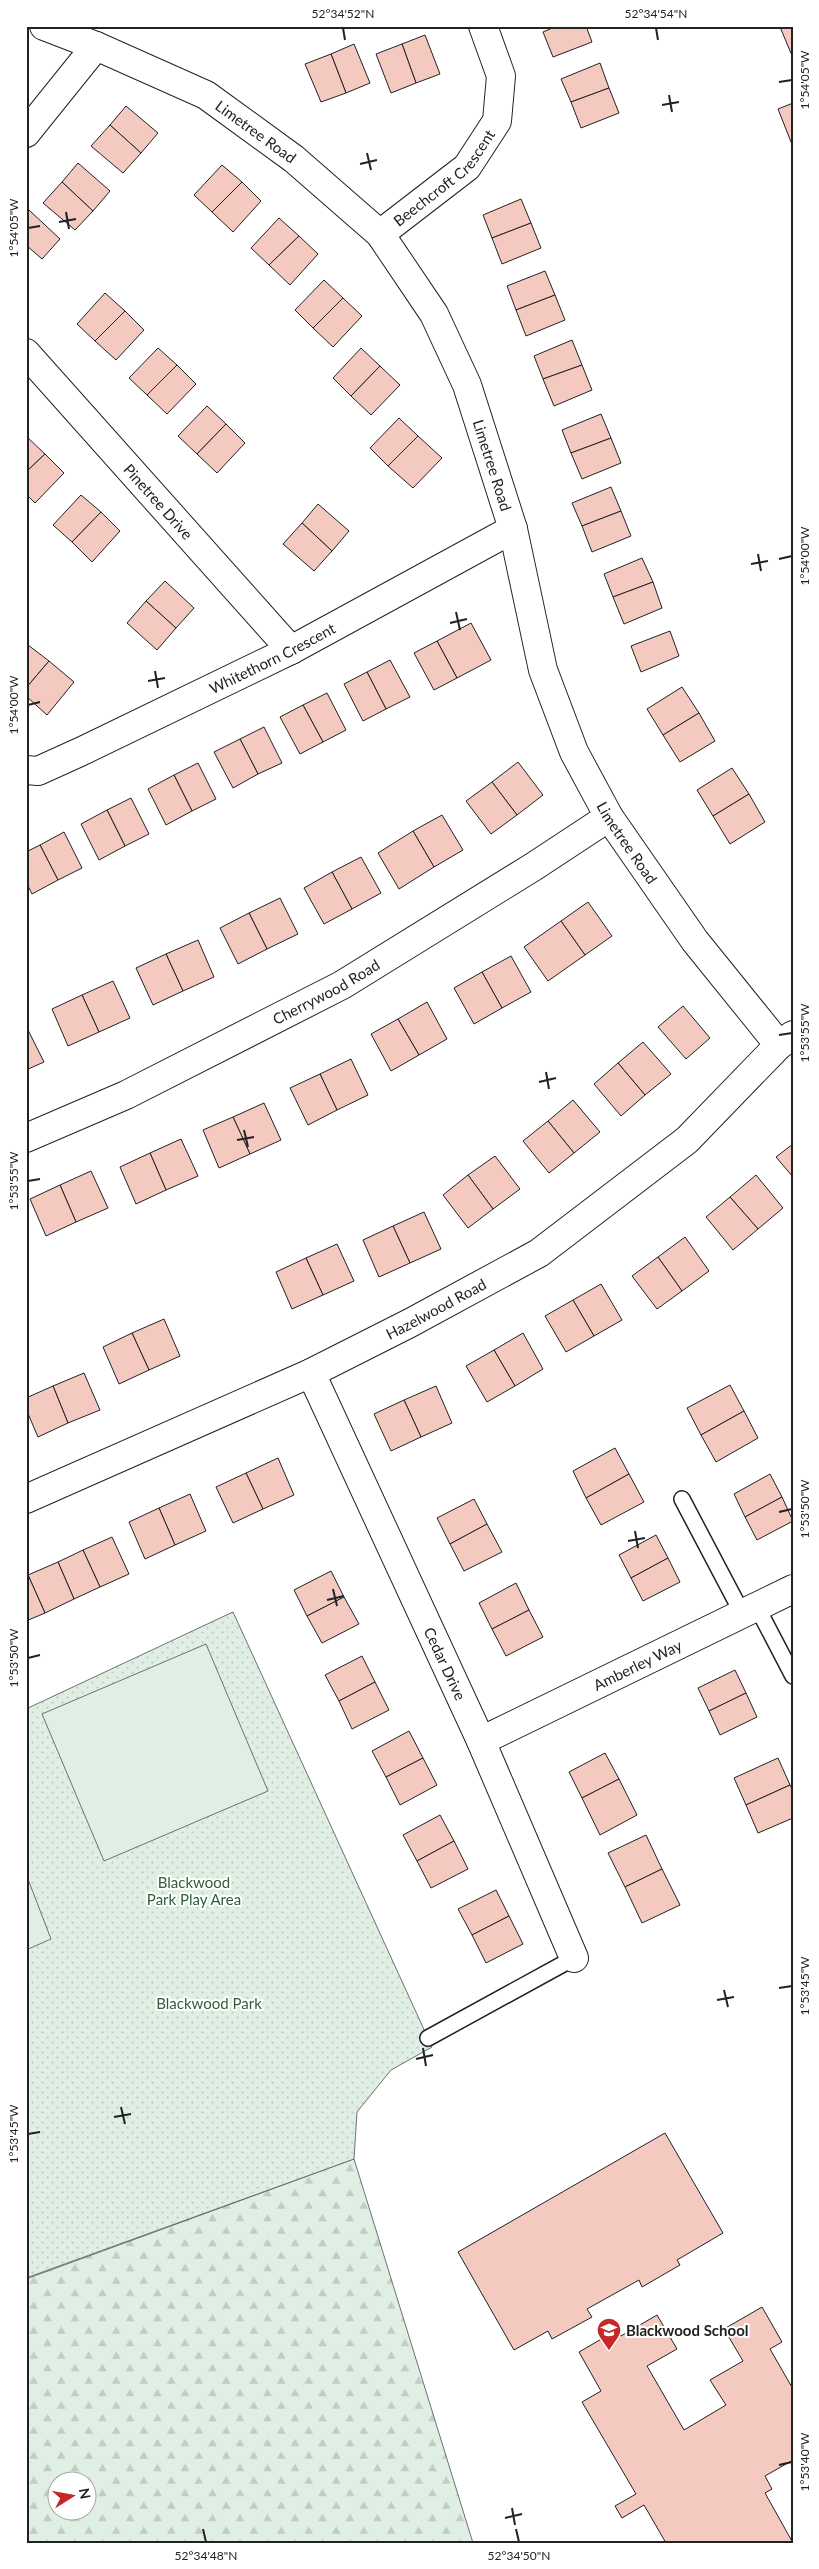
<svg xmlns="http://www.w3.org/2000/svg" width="819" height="2569" font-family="Lato,sans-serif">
  <defs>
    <pattern id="forest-firs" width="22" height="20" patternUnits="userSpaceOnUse" patternTransform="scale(1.25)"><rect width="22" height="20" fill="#e0efe3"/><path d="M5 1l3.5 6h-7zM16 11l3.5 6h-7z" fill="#c0cdc2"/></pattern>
    <pattern id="park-dots" width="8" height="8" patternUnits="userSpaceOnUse" patternTransform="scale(1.25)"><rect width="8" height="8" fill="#e0efe3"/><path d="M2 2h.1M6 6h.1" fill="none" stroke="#c0cdc2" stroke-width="1.8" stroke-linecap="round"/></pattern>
  </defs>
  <rect width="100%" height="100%" fill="#fff"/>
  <path fill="url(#forest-firs)" stroke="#6f6f6f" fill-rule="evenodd" d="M354 2159 473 2543H26V2279ZM58 2482H88V2512H58Z"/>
  <polygon fill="url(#park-dots)" stroke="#6f6f6f" points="233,1612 432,2047 391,2070 357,2112 354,2159 26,2278 26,1709"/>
  <g fill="#e0efe3" stroke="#6f6f6f">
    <polygon points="206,1644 268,1791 104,1861 42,1714"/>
    <polygon points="26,1874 51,1939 26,1950"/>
  </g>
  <g fill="#f3c9c0" stroke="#222">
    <polygon points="557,26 586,26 592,42 553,57 543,32"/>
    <polygon points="793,26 793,58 780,27"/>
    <polygon points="425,35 440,74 416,83 402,44"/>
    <polygon points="354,44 370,83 346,93 331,54"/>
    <polygon points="402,44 416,83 391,93 376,54"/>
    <polygon points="331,54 346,93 321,102 305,64"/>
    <polygon points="600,63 609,88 571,102 561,79"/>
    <polygon points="609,88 619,113 581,128 571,102"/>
    <polygon points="793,103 793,147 778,109"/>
    <polygon points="126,106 158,133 141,153 110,125"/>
    <polygon points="110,125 141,153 123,173 91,146"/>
    <polygon points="78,163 110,191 93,211 62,182"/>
    <polygon points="222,165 242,182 212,212 194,195"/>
    <polygon points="62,182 93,211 75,230 43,203"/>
    <polygon points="242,182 261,201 233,232 212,212"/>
    <polygon points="521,199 531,223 492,238 483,215"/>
    <polygon points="29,210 60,239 42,259 26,245 26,214"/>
    <polygon points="279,218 299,236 269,265 251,248"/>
    <polygon points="531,223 541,248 502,264 492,238"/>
    <polygon points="299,236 318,254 290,285 269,265"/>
    <polygon points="545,271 555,295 516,310 507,286"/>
    <polygon points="324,280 343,298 313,328 295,310"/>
    <polygon points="105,293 125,311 95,341 77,324"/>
    <polygon points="555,295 565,320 526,336 516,310"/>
    <polygon points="343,298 362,316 333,347 313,328"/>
    <polygon points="125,311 144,330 116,360 95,341"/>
    <polygon points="572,340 582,365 543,379 534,356"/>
    <polygon points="158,348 177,365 147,395 129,378"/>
    <polygon points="361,348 380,366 351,396 333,378"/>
    <polygon points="177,365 196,384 167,414 147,395"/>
    <polygon points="582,365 592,390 554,406 543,379"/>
    <polygon points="380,366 400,385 371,415 351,396"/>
    <polygon points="207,406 226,424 197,454 178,436"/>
    <polygon points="601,414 611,438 571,453 562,430"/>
    <polygon points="399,418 418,436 388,466 370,448"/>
    <polygon points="226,424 245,443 217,473 197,454"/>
    <polygon points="26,436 45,454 26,472"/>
    <polygon points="418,436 442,458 413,488 388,466"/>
    <polygon points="611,438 621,463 582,479 571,453"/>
    <polygon points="45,454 64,473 35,503 26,494 26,472"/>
    <polygon points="611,487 621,511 582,526 572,503"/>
    <polygon points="81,495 101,512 72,542 53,525"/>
    <polygon points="318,504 349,531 332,551 302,523"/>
    <polygon points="621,511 631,536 592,552 582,526"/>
    <polygon points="101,512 120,531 92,562 72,542"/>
    <polygon points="302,523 332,551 314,571 283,544"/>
    <polygon points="642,558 653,582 613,597 604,574"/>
    <polygon points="165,581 194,608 176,628 146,601"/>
    <polygon points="653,582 662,608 624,624 613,597"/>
    <polygon points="146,601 176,628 157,650 127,623"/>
    <polygon points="471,623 491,660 457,678 437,641"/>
    <polygon points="670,631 679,656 641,672 631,646"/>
    <polygon points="437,641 457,678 434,690 414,653"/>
    <polygon points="28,645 49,661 26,688 26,647"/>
    <polygon points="390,660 410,697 386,709 367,672"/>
    <polygon points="49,661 74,682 47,715 26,696 26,688"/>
    <polygon points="367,672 386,709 363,721 344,684"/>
    <polygon points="682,687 699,713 663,735 647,709"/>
    <polygon points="327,693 346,730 323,742 303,705"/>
    <polygon points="303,705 323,742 300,754 280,717"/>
    <polygon points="699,713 715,741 680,762 663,735"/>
    <polygon points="264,727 282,763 258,774 240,739"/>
    <polygon points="240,739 258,774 233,788 214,752"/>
    <polygon points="518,762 543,795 517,815 492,782"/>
    <polygon points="198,763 216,799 192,811 174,775"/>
    <polygon points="732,768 749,794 713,816 697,790"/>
    <polygon points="174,775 192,811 166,825 148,789"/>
    <polygon points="492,782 517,815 491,834 466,801"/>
    <polygon points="749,794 765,822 730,844 713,816"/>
    <polygon points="131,798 149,834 125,846 107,810"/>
    <polygon points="107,810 125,846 99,860 81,824"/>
    <polygon points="442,815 463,850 434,867 413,831"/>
    <polygon points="413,831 434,867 399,889 378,853"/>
    <polygon points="64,832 82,868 58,880 40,845"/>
    <polygon points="40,845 58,880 32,894 26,882 26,852"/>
    <polygon points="361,857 381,893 352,909 332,872"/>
    <polygon points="332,872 352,909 324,924 304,888"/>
    <polygon points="280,898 298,934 267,949 249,913"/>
    <polygon points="588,902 612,936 585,955 561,921"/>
    <polygon points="249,913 267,949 238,964 220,928"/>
    <polygon points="561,921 585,955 548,981 524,947"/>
    <polygon points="198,940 214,977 183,991 166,954"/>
    <polygon points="166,954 183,991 153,1005 136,968"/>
    <polygon points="511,956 531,992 502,1008 482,972"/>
    <polygon points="482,972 502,1008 474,1024 454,988"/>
    <polygon points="113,981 130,1018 99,1032 82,995"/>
    <polygon points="82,995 99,1032 68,1046 52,1009"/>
    <polygon points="427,1002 447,1039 419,1055 398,1019"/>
    <polygon points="683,1006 710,1038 686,1059 658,1027"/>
    <polygon points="398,1019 419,1055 391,1071 371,1034"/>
    <polygon points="26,1026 44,1062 26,1070"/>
    <polygon points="643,1042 671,1074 645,1095 618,1063"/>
    <polygon points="351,1059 368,1095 337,1110 320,1074"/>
    <polygon points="618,1063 645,1095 621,1116 594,1084"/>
    <polygon points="320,1074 337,1110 308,1125 290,1088"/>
    <polygon points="573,1100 600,1132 574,1153 548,1121"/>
    <polygon points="264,1103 281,1140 250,1154 233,1117"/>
    <polygon points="233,1117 250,1154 219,1168 203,1130"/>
    <polygon points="548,1121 574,1153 549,1173 523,1141"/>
    <polygon points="181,1139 198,1176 166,1190 150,1153"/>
    <polygon points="793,1144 793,1177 776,1157"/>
    <polygon points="150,1153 166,1190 136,1204 120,1167"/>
    <polygon points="495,1156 520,1189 493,1209 468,1175"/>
    <polygon points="91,1171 108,1208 76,1222 60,1185"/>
    <polygon points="468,1175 493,1209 468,1228 443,1195"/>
    <polygon points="756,1175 783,1208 758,1229 730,1197"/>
    <polygon points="60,1185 76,1222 46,1236 30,1199"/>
    <polygon points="730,1197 758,1229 733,1250 706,1217"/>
    <polygon points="424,1212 441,1249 410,1263 393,1226"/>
    <polygon points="393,1226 410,1263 379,1277 363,1240"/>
    <polygon points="685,1237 709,1271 682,1291 658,1257"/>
    <polygon points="337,1244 354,1281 323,1295 306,1258"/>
    <polygon points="658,1257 682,1291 657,1309 632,1276"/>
    <polygon points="306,1258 323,1295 292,1309 276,1272"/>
    <polygon points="601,1284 622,1320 594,1336 573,1300"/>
    <polygon points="573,1300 594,1336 566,1352 545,1316"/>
    <polygon points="164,1319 180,1356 149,1370 132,1333"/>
    <polygon points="132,1333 149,1370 119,1384 103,1347"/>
    <polygon points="523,1333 543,1369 515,1386 494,1350"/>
    <polygon points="494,1350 515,1386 487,1402 466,1366"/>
    <polygon points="84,1373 100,1410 68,1423 53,1386"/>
    <polygon points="730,1385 744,1411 701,1435 687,1408"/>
    <polygon points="53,1386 68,1423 38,1437 26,1409 26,1398"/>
    <polygon points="436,1386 452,1423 421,1437 404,1400"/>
    <polygon points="404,1400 421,1437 391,1451 374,1414"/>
    <polygon points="744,1411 758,1438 716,1462 701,1435"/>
    <polygon points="615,1448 629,1474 586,1498 573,1471"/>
    <polygon points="278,1458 294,1495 263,1509 246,1473"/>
    <polygon points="246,1473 263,1509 233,1523 216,1487"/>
    <polygon points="629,1474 644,1502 601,1525 586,1498"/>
    <polygon points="770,1474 782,1497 745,1517 734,1494"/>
    <polygon points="190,1494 206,1531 175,1545 159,1508"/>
    <polygon points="782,1497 793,1521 757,1540 745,1517"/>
    <polygon points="474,1499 487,1524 450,1544 437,1518"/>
    <polygon points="159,1508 175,1545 145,1559 129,1522"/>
    <polygon points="487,1524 502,1552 464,1571 450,1544"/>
    <polygon points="656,1535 668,1558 631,1578 619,1555"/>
    <polygon points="112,1537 129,1574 100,1587 83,1550"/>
    <polygon points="83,1550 100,1587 74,1599 58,1562"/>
    <polygon points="668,1558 680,1582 643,1601 631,1578"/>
    <polygon points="58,1562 74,1599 45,1613 28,1575"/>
    <polygon points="331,1571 344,1597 307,1616 294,1590"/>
    <polygon points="28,1575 45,1613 26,1621 26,1576"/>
    <polygon points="516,1583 529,1610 492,1629 479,1603"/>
    <polygon points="344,1597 359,1624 322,1643 307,1616"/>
    <polygon points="529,1610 543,1637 506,1656 492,1629"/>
    <polygon points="362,1656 375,1682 339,1701 325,1675"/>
    <polygon points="735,1670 746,1693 709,1711 698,1688"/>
    <polygon points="375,1682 389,1710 352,1729 339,1701"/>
    <polygon points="746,1693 757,1717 720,1735 709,1711"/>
    <polygon points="409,1731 423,1758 386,1777 372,1751"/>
    <polygon points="605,1753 619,1779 582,1798 569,1772"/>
    <polygon points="423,1758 437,1785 400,1805 386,1777"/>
    <polygon points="778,1758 790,1785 746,1805 734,1778"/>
    <polygon points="619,1779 637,1815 600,1835 582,1798"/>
    <polygon points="790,1785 793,1791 793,1818 758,1833 746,1805"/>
    <polygon points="440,1815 454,1841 417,1861 403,1835"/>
    <polygon points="646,1835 662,1869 625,1887 608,1853"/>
    <polygon points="454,1841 468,1869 431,1888 417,1861"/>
    <polygon points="662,1869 680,1905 642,1923 625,1887"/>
    <polygon points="496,1890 509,1916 472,1935 458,1909"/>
    <polygon points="509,1916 523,1944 486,1963 472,1935"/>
    <polygon points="665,2133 723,2233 677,2260 680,2265 642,2287 639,2280 587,2309 592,2317 552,2339 548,2331 514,2350 458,2252"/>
    <polygon points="762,2307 782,2342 770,2349 793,2389 793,2460 765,2476 772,2489 765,2493 793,2543 666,2543 644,2505 622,2518 615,2506 636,2494 582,2402 601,2391 579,2352 617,2330 621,2336 657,2315 677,2349 647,2366 684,2430 726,2405 710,2380 743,2361 724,2329"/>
  </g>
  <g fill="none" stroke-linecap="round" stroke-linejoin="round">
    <defs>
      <g id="service">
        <polyline points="682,1499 742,1613"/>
        <polyline points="757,1607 793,1676"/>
        <polyline points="428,2038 574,1958"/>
      </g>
      <g id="minor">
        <path id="s1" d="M44 26 96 46 206 95 294 159 380 234 434 314 467 385 513 529 543 670 574 752 609 817 695 941 779 1045"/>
        <polyline points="26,133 96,46"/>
        <path id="s2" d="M380 234 467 167 497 121 501 76 483 26"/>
        <path id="s3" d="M26 353 291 650"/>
        <path id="s4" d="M26 770 38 771 80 752 291 650 513 529"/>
        <path id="s5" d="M26 1138 126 1095 342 985 533 867 609 817"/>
        <path id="s6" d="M311 1373 481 1741 574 1958"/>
        <path id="s7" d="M26 1499 311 1373 410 1323 539 1253 687 1140 779 1045 793 1035"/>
        <path id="s8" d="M481 1741 793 1589"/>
      </g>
    </defs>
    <use href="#service" stroke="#222" stroke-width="18"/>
    <use href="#minor" stroke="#222" stroke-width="30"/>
    <use href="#service" stroke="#fff" stroke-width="15"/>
    <use href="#minor" stroke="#fff" stroke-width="28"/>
  </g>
  <path fill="none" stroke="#222" stroke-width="2" d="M343 28 345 40M656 28 658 40M779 82 792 80M669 95 672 112M662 105 679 102M367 153 371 170M360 164 377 160M66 212 69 229M59 222 76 219M28 228 40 226M758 554 761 571M779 559 792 556M751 564 768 561M456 612 460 630M450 623 467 619M155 671 158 688M148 681 165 678M28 705 40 702M779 1035 792 1033M546 1072 549 1089M539 1082 556 1078M244 1130 248 1147M237 1140 254 1137M28 1181 40 1179M779 1512 792 1509M635 1531 638 1548M628 1541 645 1538M333 1589 337 1606M327 1600 344 1596M28 1658 40 1655M779 1988 792 1986M724 1990 728 2007M717 2000 734 1997M423 2048 426 2066M416 2059 433 2055M121 2107 125 2124M114 2117 131 2114M28 2134 40 2132M779 2465 792 2462M512 2508 515 2525M505 2518 522 2514M203 2529 206 2542M516 2529 519 2542"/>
  <defs>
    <symbol id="school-pin" viewBox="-11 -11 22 30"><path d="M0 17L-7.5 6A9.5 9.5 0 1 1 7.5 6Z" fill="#c62828" stroke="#fff"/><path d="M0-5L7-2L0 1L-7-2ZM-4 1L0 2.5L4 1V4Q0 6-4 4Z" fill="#fff"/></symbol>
  </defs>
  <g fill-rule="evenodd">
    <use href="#school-pin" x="595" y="2316" width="28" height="38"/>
  </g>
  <g text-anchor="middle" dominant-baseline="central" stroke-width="4" stroke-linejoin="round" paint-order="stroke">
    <g font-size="15" fill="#222" stroke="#fff">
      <text stroke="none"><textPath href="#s1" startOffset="238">Limetree Road</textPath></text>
      <text stroke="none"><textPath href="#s2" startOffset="86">Beechcroft Crescent</textPath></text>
      <text stroke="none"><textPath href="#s1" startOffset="658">Limetree Road</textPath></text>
      <text stroke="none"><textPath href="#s3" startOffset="199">Pinetree Drive</textPath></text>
      <text stroke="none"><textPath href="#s4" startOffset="272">Whitethorn Crescent</textPath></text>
      <text stroke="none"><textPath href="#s1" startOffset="1062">Limetree Road</textPath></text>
      <text stroke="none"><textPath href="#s5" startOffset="334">Cherrywood Road</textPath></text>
      <text stroke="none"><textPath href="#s7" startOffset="452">Hazelwood Road</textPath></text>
      <text stroke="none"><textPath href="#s6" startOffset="320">Cedar Drive</textPath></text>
      <text stroke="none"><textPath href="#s8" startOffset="174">Amberley Way</textPath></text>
    </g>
    <g font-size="15" fill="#2f5e38" stroke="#fff">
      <text x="194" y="1882">Blackwood<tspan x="194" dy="17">Park Play Area</tspan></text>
      <text x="209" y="2003">Blackwood Park</text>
    </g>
    <g font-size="15" font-weight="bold" fill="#222" stroke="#fff" text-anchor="start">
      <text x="626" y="2330">Blackwood School</text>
    </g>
  </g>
  <rect width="819" height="2569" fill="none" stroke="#ffffff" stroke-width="55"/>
  <g transform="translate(72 2496) rotate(79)"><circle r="24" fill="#ffffff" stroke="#a7a7a7"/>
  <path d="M0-4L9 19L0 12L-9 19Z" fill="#c62828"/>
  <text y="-8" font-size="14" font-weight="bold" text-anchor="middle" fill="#222222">N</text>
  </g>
  <rect x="28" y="28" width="764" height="2514" fill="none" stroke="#222" stroke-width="2"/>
  <g font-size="12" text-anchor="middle" fill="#222">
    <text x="343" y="18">52°34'52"N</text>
    <text x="656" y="18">52°34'54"N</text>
    <text transform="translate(805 80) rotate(-90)" y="4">1°54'05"W</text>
    <text transform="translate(14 228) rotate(-90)" y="4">1°54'05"W</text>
    <text transform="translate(805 556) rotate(-90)" y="4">1°54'00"W</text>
    <text transform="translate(14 705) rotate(-90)" y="4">1°54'00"W</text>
    <text transform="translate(805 1033) rotate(-90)" y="4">1°53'55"W</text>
    <text transform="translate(14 1181) rotate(-90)" y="4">1°53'55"W</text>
    <text transform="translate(805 1509) rotate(-90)" y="4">1°53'50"W</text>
    <text transform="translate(14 1658) rotate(-90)" y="4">1°53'50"W</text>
    <text transform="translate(805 1986) rotate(-90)" y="4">1°53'45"W</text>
    <text transform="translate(14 2134) rotate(-90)" y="4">1°53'45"W</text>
    <text transform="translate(805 2462) rotate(-90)" y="4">1°53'40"W</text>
    <text x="206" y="2560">52°34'48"N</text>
    <text x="519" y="2560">52°34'50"N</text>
  </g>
</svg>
